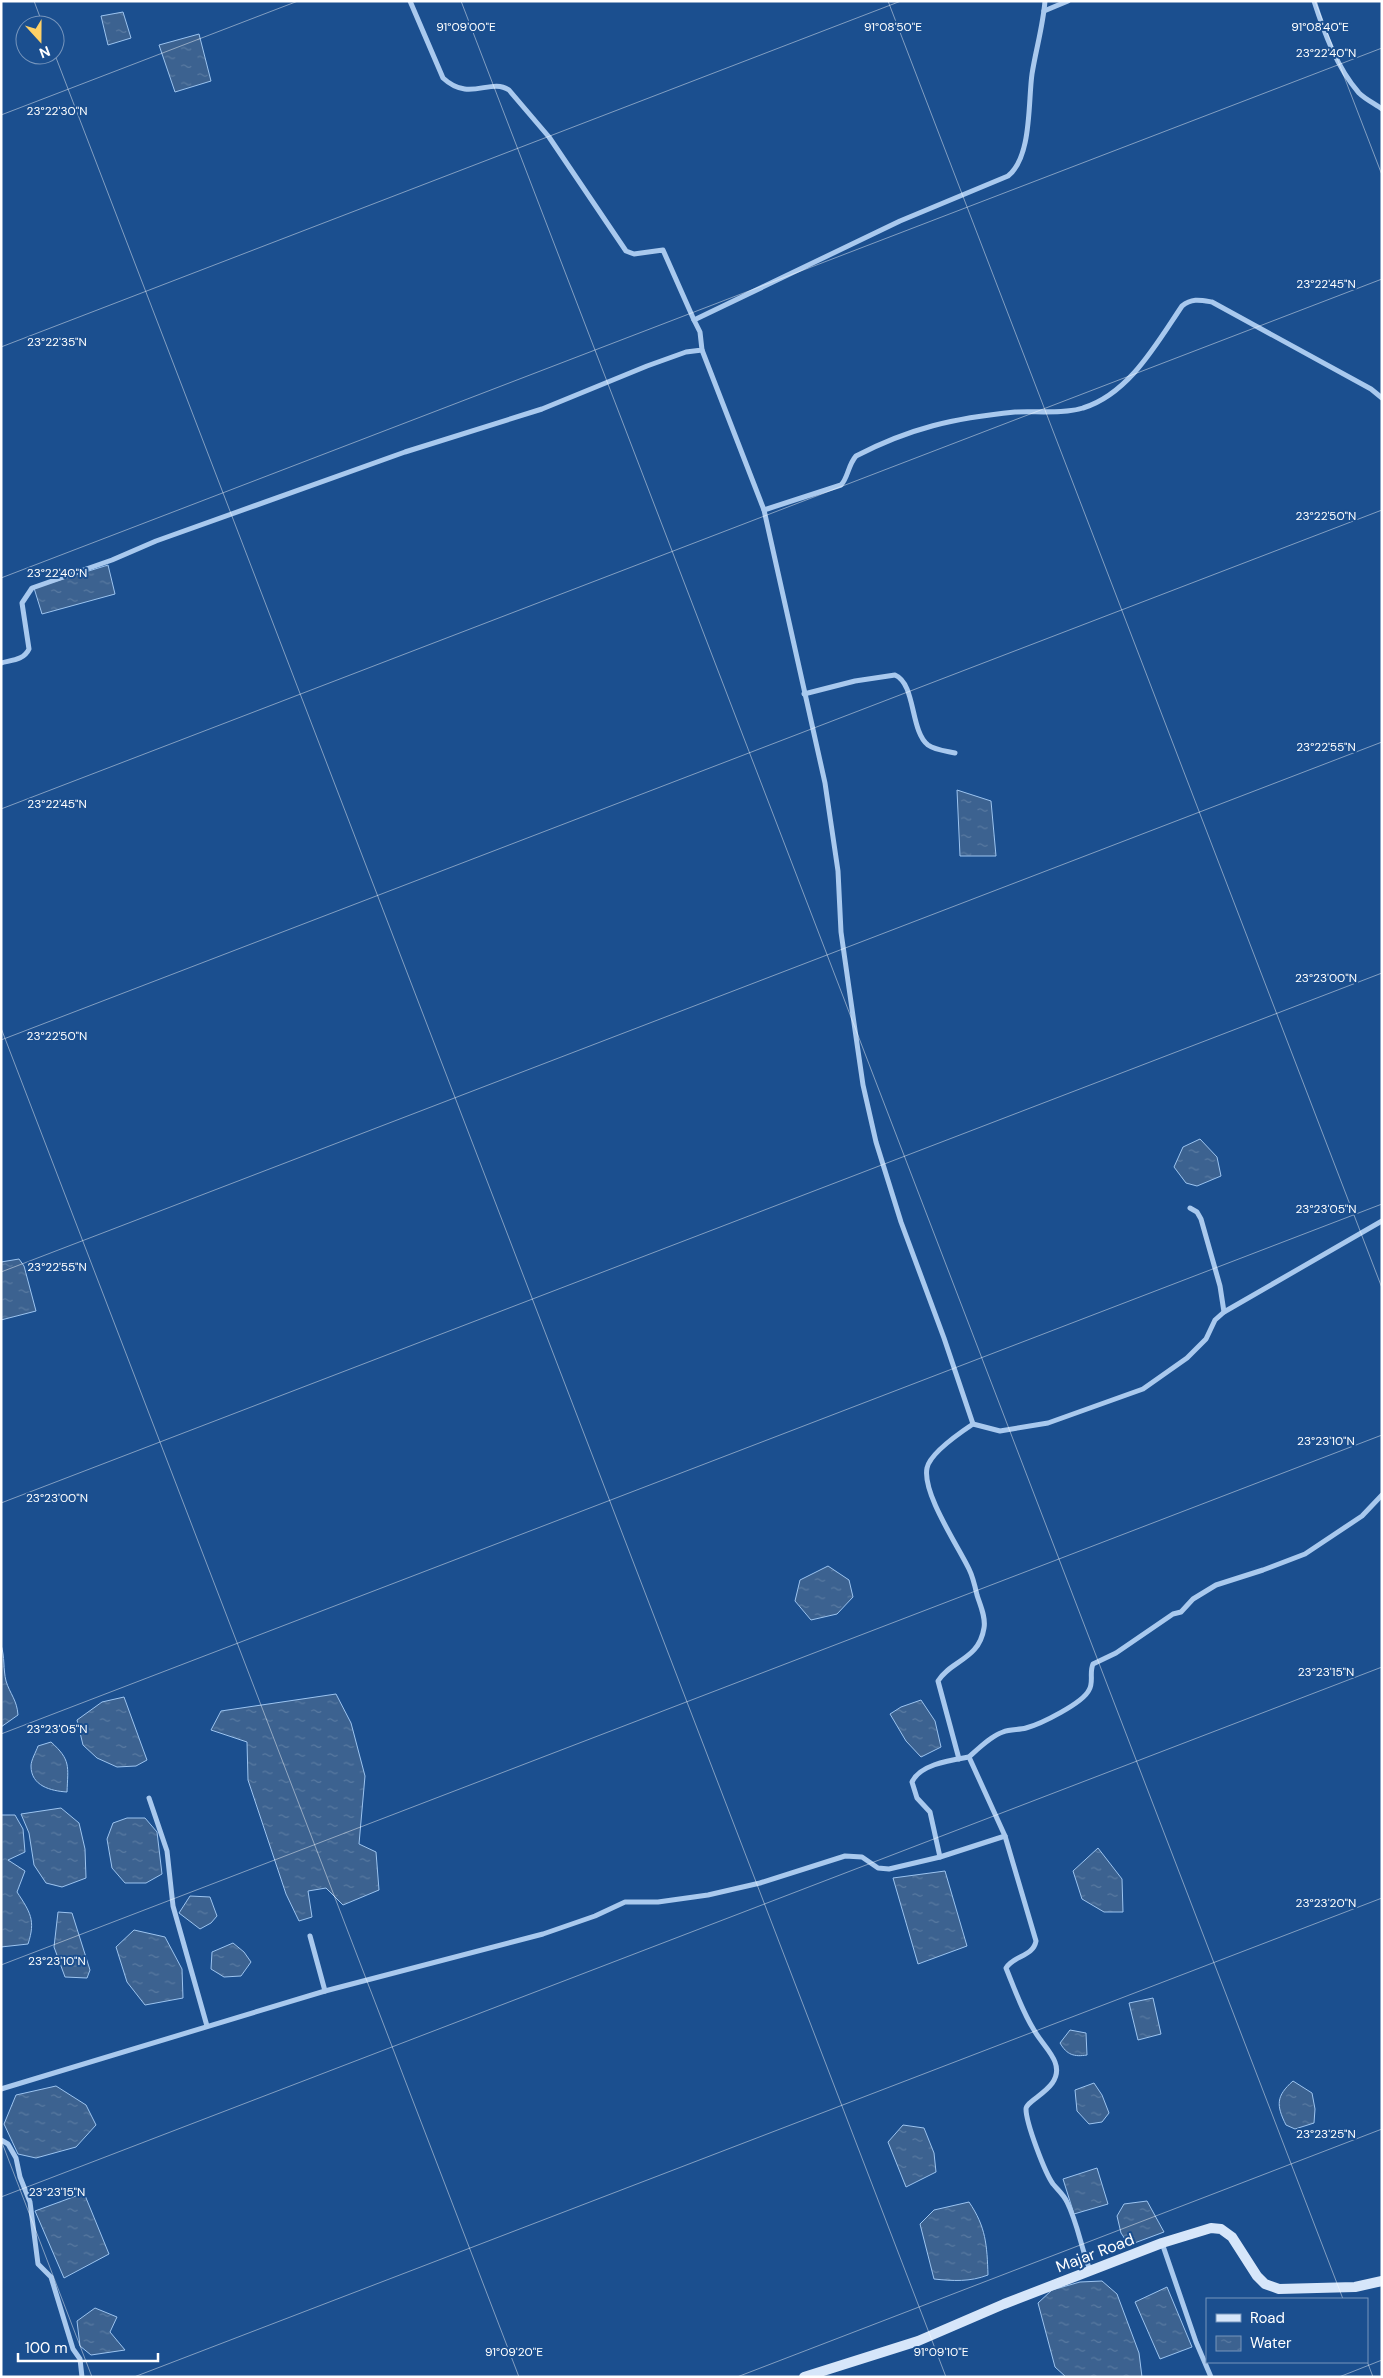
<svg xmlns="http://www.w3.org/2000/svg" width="1383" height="2378" font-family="'DM Sans',sans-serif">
  <defs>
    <pattern id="water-ripples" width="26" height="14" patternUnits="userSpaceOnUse" patternTransform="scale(1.25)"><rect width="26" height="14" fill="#3c6290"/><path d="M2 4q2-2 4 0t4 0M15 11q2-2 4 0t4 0" fill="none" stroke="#597aa1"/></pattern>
  </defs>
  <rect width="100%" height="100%" fill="#1b4f8f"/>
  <g fill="url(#water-ripples)" stroke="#9cc4f0">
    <polygon points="123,12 131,38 108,45 101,16"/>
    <polygon points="199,34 211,81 175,92 159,45"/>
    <polygon points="108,565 115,594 42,614 34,588"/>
    <polygon points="957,790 991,801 996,856 960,856"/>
    <polygon points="1200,1139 1217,1157 1221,1176 1197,1186 1186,1183 1174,1167 1183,1147"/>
    <polygon points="19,1259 24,1266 36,1311 1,1320 1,1262"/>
    <polygon points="828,1566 849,1580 853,1597 837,1614 811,1620 795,1601 800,1580"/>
    <path d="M1 1645C5 1657 3 1669 6 1681 10 1694 17 1700 18 1715L1 1727Z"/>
    <polygon points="336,1694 351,1723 365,1776 359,1844 376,1852 379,1890 343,1905 326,1888 308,1891 312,1917 299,1921 286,1894 248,1780 247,1742 211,1730 221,1711"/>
    <polygon points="124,1697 147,1760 136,1766 117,1767 97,1758 83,1745 77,1720 102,1702"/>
    <polygon points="921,1700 935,1721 941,1747 921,1757 906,1741 890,1714 901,1707"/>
    <path d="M51 1742C71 1760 68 1766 67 1792 51 1791 31 1786 31 1766 31 1760 36 1752 38 1746Z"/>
    <polygon points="61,1808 79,1823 85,1849 86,1878 62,1887 46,1883 34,1865 29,1833 21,1814"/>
    <path d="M1 1815H15L23 1829 25 1852 8 1860 25 1871 17 1892C30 1912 36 1920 28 1944L1 1947Z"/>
    <polygon points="127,1818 145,1818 157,1832 162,1874 146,1883 125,1883 112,1868 107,1839 113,1823"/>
    <polygon points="1098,1848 1122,1879 1123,1912 1104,1912 1082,1899 1073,1871"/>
    <polygon points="945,1871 967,1946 918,1964 893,1878"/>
    <polygon points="190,1896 210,1897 217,1916 211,1923 200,1929 179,1913"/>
    <polygon points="58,1912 72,1913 90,1970 87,1978 65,1977 54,1947"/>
    <polygon points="134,1930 165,1937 182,1969 183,1998 145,2005 127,1982 116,1947"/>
    <polygon points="233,1943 244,1952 251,1962 241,1976 224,1977 211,1969 212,1952"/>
    <polygon points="1153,1998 1161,2034 1138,2040 1129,2003"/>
    <path d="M1070 2030 1086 2033 1087 2055C1074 2057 1067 2055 1060 2043Z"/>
    <path d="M1293 2081 1312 2093 1315 2109 1314 2123 1295 2129 1286 2125C1276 2105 1276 2096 1293 2081Z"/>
    <polygon points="1094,2083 1102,2095 1109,2113 1102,2122 1089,2124 1077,2111 1075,2090"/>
    <polygon points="56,2086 86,2105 96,2125 76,2147 36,2158 18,2154 4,2124 16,2095"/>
    <polygon points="903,2125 924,2128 934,2153 936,2172 906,2187 888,2142"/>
    <polygon points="1097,2168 1108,2204 1074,2214 1063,2179"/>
    <polygon points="84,2193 109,2254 64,2278 35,2211"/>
    <polygon points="1147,2201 1164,2232 1129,2245 1121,2233 1117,2216 1124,2204"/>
    <path d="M969 2202C986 2227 987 2245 988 2275 970 2282 953 2281 934 2279L920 2224 934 2210Z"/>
    <polygon points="1102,2281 1117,2294 1139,2353 1142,2377 1066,2377 1055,2367 1038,2303 1052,2290 1080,2282"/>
    <polygon points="1167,2287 1192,2347 1160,2359 1135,2302"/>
    <polygon points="95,2308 117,2317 110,2332 125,2350 91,2355 80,2346 77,2321"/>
  </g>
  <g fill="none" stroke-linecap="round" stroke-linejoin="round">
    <g stroke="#a9c9ee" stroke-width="5">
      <path d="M410 1 443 78C470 103 490 77 509 90L549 137 626 251 634 254 663 250 694 320"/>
      <path d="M1314 1C1324 32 1337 68 1359 93 1365 99 1375 104 1382 109"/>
      <polyline points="1044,11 1068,1"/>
      <path d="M702 350 764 510 825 783 838 871 841 932 854 1023 863 1085 876 1142 901 1222 944 1338 973 1424C961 1432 930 1453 927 1468 922 1493 958 1546 969 1569 973 1577 975 1586 977 1595 980 1605 986 1617 984 1628 979 1660 951 1660 938 1681L959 1759"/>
      <path d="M764 510 841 485C848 478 848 465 856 456 910 428 954 418 1015 412 1035 411 1065 414 1083 408 1129 394 1157 343 1182 306 1192 298 1200 300 1212 302L1371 389 1382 398"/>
      <path d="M1 663C12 660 24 660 29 649L22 603 32 588 112 560 156 541 405 452 542 409 647 366 686 352 702 350 700 332 694 320 900 221 1008 176C1032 157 1028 102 1032 74 1036 49 1043 26 1045 1"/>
      <path d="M804 694 855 681 895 675C916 684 910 731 928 745 935 750 946 751 955 753"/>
      <polyline points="1190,1208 1197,1212 1201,1219 1220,1286 1224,1312"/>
      <polyline points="973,1424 1000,1431 1048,1423 1143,1389 1187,1358 1206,1339 1215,1320 1224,1312 1382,1221"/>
      <polyline points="149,1798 167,1851 173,1906 207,2026"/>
      <path d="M1005 1836 1036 1941C1033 1957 1014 1955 1006 1968 1015 1990 1022 2011 1034 2030 1040 2041 1051 2051 1055 2062 1065 2088 1026 2099 1026 2109 1026 2123 1045 2173 1053 2184 1058 2190 1064 2195 1067 2202 1078 2224 1081 2248 1090 2270"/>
      <path d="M940 1857 930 1812 917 1798 912 1782C920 1764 952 1760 969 1757"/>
      <polyline points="310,1936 325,1991"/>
      <path d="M1 2089 325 1991 543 1934 595 1916 625 1902H658L708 1895 760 1883 845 1856 862 1857 878 1868 889 1869 940 1857 1005 1836 969 1757C979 1748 991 1736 1003 1732 1010 1729 1019 1730 1026 1728 1041 1724 1083 1703 1089 1690 1094 1682 1089 1673 1093 1664L1116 1653 1173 1614 1181 1612 1193 1599 1216 1585 1263 1570 1305 1554 1362 1516 1382 1495"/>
      <polyline points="1,2140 8,2144 16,2158 20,2177 30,2202 38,2264 51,2277 73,2349 80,2359 82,2377"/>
      <polyline points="1162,2243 1196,2342 1211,2377"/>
    </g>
    <polyline stroke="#d6e6fa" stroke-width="10" points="804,2377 918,2341 1004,2304 1162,2243 1211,2228 1221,2229 1232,2237 1257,2276 1265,2284 1279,2289 1355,2287 1382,2281"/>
  </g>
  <path fill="none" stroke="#fff" stroke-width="1" stroke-opacity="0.45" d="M34 1 43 25M461 1 1343 2299M888 1 1382 1288M1315 1 1382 175M55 55 946 2377M1 115 298 1M1 347 901 1M1 578 1382 48M1 809 1382 279M1 1028 519 2377M1 1040 1382 510M1 1272 1382 742M1 1503 1382 973M1 1734 1382 1204M1 1965 1382 1435M1 2140 92 2377M1 2197 1382 1667M1367 2361 1373 2377M134 2377 1382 1898M737 2377 1382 2129M1339 2377 1382 2360"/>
  <g text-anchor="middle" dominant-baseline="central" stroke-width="4" stroke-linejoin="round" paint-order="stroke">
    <g font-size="16" fill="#fff" stroke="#1b4f8f">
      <text transform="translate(1095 2253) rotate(-21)">Majar Road</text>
    </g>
  </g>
  <g font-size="12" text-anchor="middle" fill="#fff" stroke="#1b4f8f" stroke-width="4" stroke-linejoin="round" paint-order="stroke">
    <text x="893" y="31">91°08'50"E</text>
    <text x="466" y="31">91°09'00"E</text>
    <text x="1320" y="31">91°08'40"E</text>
    <text x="1326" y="57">23°22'40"N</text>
    <text x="57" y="115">23°22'30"N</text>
    <text x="1326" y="288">23°22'45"N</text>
    <text x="57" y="346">23°22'35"N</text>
    <text x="1326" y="520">23°22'50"N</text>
    <text x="57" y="577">23°22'40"N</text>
    <text x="1326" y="751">23°22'55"N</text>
    <text x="57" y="808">23°22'45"N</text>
    <text x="1326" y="982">23°23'00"N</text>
    <text x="57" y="1040">23°22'50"N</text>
    <text x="1326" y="1213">23°23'05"N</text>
    <text x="57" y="1271">23°22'55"N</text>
    <text x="1326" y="1445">23°23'10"N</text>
    <text x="57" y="1502">23°23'00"N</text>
    <text x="1326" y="1676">23°23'15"N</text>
    <text x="57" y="1733">23°23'05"N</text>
    <text x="1326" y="1907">23°23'20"N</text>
    <text x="57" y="1965">23°23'10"N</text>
    <text x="1326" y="2138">23°23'25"N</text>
    <text x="57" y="2196">23°23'15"N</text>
    <text x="514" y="2356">91°09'20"E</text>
    <text x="941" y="2356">91°09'10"E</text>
  </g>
  <rect width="1383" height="2378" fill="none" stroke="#ffffff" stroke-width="5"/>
  <rect x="1206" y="2298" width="162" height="65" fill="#1b4f8f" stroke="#7695bc"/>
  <rect x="1216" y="2314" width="25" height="8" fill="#d6e6fa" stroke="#7695bc"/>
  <text x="1250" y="2323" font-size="15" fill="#ffffff">Road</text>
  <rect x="1216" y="2336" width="25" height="15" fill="url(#water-ripples)" stroke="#7695bc"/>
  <text x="1250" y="2348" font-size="15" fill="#ffffff">Water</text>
  <g transform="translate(40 40) rotate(159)"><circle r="24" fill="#1b4f8f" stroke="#7695bc"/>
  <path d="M0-4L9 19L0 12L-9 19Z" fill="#ffd166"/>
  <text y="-8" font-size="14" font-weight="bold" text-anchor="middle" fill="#ffffff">N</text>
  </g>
  <path d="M18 2353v8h140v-8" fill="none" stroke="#ffffff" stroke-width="2.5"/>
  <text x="25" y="2353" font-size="15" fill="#ffffff" stroke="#1b4f8f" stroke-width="4" paint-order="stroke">100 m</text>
</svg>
